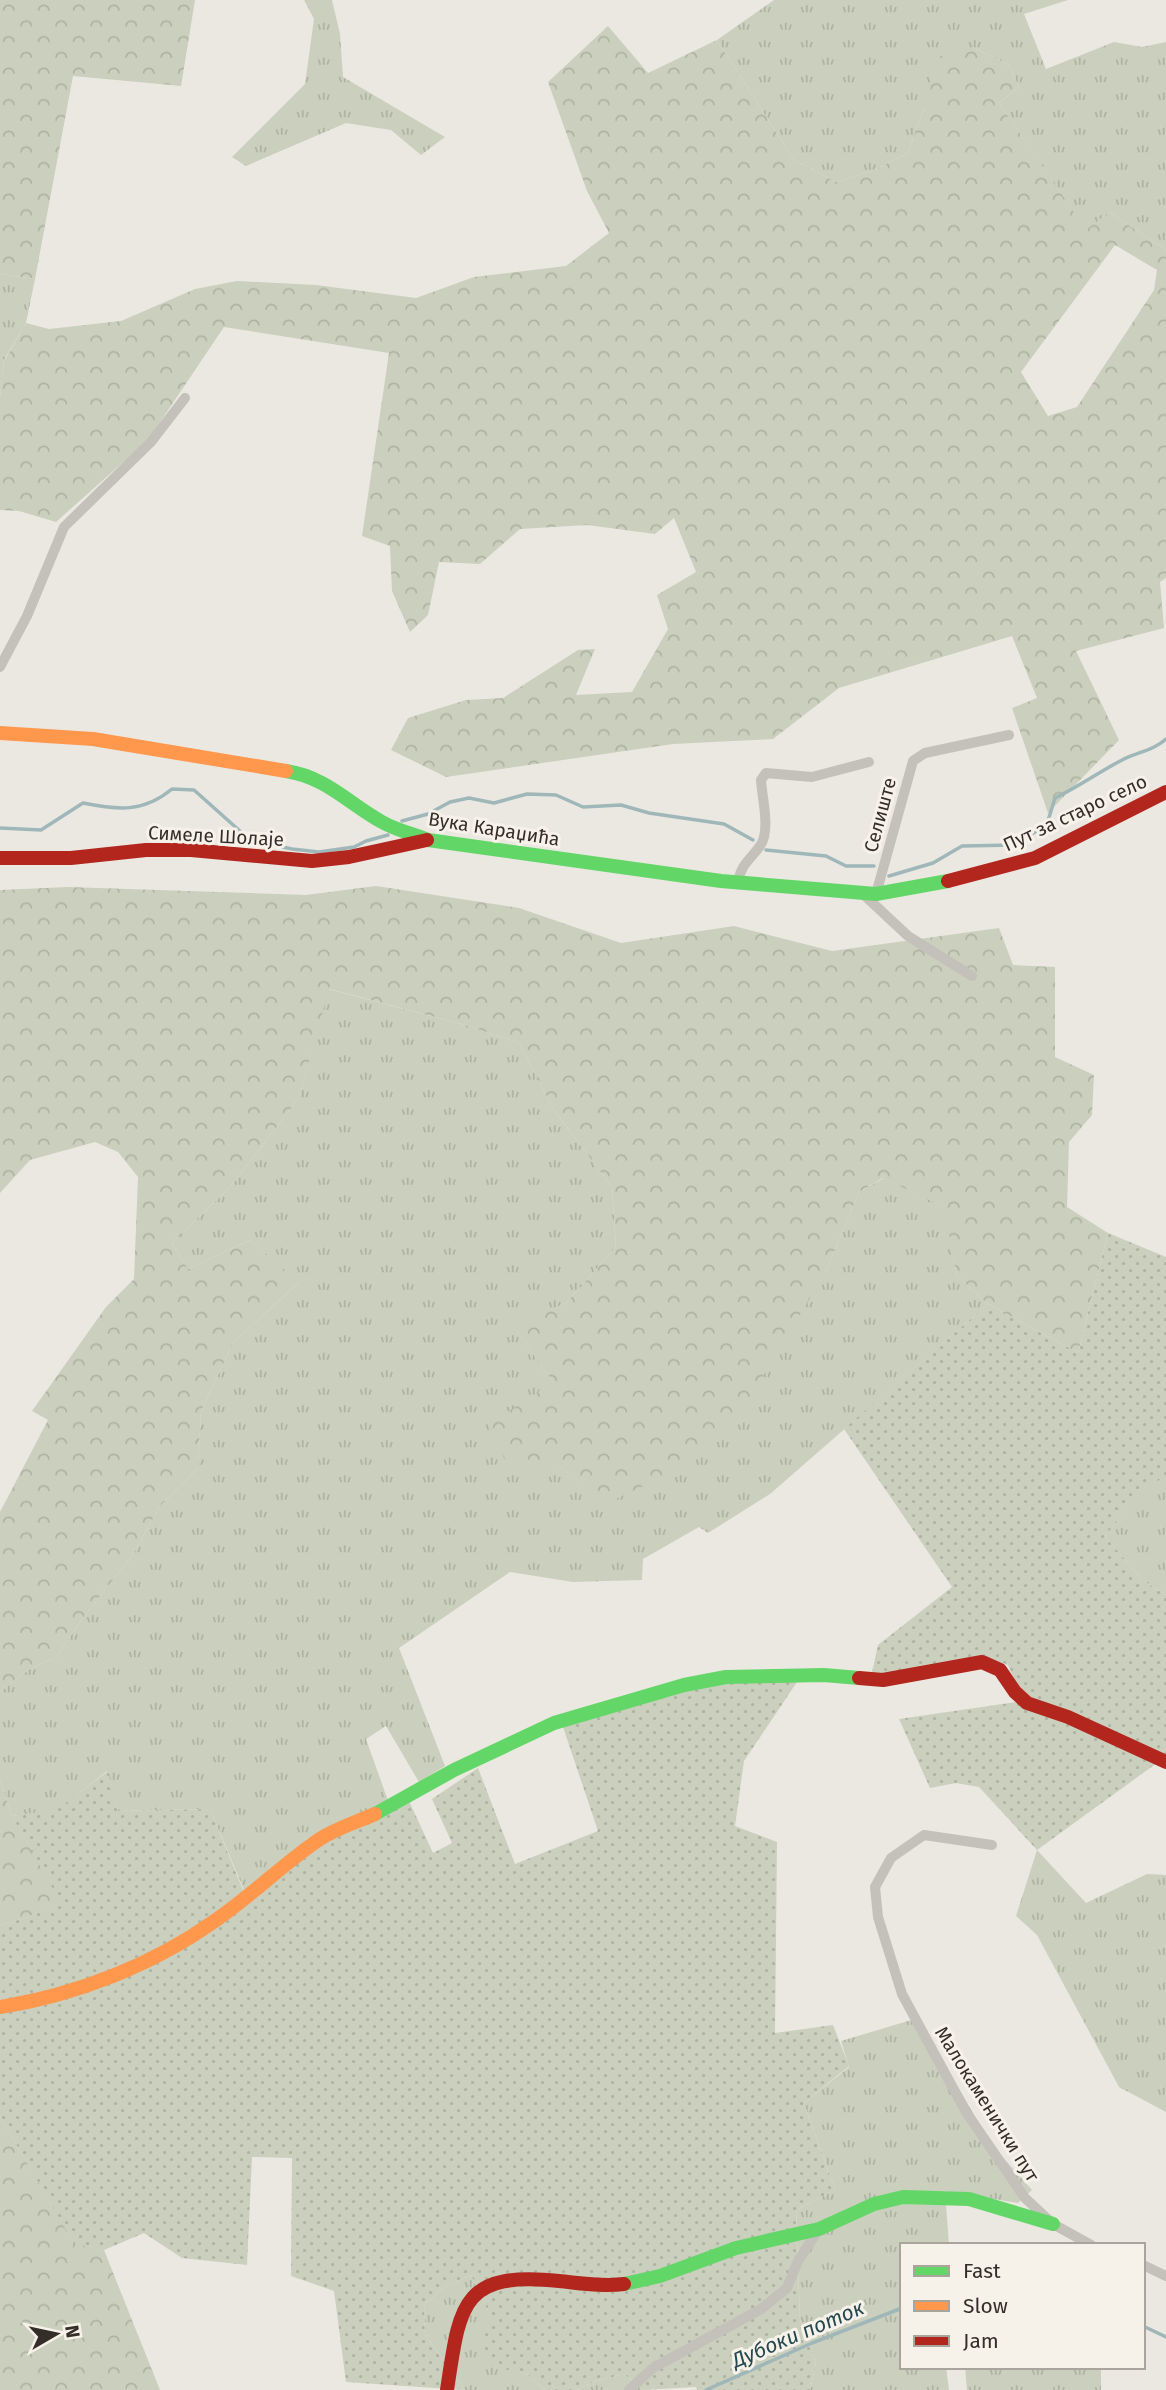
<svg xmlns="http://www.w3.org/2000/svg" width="1166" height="2390" font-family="'Fira Sans',sans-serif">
  <defs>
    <pattern id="grass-tufts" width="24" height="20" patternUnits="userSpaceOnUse" patternTransform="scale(1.75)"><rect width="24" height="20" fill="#cad0bd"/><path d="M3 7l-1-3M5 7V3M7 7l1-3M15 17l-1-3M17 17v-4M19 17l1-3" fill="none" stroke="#aeb3a2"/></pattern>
    <pattern id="forest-crowns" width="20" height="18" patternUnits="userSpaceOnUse" patternTransform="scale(1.75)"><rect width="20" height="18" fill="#cad0bd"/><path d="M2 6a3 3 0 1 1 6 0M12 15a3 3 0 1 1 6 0" fill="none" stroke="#aeb3a2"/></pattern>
    <pattern id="park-dots" width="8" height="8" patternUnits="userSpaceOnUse" patternTransform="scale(1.75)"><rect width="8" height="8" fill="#cad0bd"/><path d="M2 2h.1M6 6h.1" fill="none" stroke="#aeb3a2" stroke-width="1.8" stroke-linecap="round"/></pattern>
  </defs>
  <rect width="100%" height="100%" fill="#ebe8e2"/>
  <g fill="url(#grass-tufts)">
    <polygon points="304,0 332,0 340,34 343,77 445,137 421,155 391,130 346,123 246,166 232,157 305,84 314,19"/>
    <polygon points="774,0 1068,0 1024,14 1046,69 1114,42 1142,47 1166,42 1166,250 1109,212 1086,231 999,103 1019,87 1009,65 974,48 924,108 908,153 874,170 836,182 794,160 717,40"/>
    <polygon points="0,274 35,279 26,323 4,360 0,397"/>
    <polygon points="328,989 465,1025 519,1043 554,1110 612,1187 616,1247 566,1303 514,1327 553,1382 507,1464 558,1465 607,1502 826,1271 859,1192 884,1178 945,1207 957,1276 988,1304 770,1494 708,1533 699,1527 643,1559 642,1580 573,1582 510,1572 399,1648 445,1766 419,1782 386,1726 366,1739 392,1812 249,1902 210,1809 118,1811 107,1771 58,1810 12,1816 0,1781 0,1692 28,1670 56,1657 85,1615 132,1556 160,1506 198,1468 201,1411 233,1343 298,1283 250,1240 188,1269 172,1243 231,1186 299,1098"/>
    <polygon points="1166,1478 1166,1595 1142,1580 1105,1536 1147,1483"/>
    <polygon points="1037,1850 1086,1903 1147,1874 1166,1875 1166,2112 1119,2087 1037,1935 1016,1916"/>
    <polygon points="918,2018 991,2144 1032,2190 1018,2203 945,2191 949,2245 902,2245 902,2367 946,2367 949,2390 810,2390 816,2363 800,2320 796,2210 835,2190 804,2103 849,2067 841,2041"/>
    <polygon points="471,2275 490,2315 504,2368 527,2374 545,2390 465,2390 425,2335 424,2305 444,2287"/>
    <polygon points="965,2367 1101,2367 1101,2390 967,2390"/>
    <polygon points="624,2374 643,2390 577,2390 593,2382"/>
  </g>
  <g fill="url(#forest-crowns)" fill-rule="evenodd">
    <polygon points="0,0 195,0 181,86 73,76 35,279 0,274"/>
    <path d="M608 26 648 73 717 40 794 160 836 182 874 170 908 153 924 108 936 57 974 48 1009 65 1019 87 999 103 1086 230 1109 212 1166 250V578L1160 582 1164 628 1076 651 1119 740 1048 813 1012 708 1037 698 1012 636 839 688 773 739 673 744 446 777 391 750 408 718 466 700 503 698 578 650 595 649 576 695 632 692 668 629 657 595 696 572 674 518 655 534 587 525 520 529 480 564 439 562 428 615 410 632 392 591 390 546 362 536 389 353 224 327 148 440 56 522 19 511 0 510V397L4 361 26 323 49 329 121 321 195 289 237 281 316 285 416 298 474 277 566 266 609 233 587 191 548 82ZM1115 245 1157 270 1154 290 1077 407 1048 416 1021 372Z"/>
    <polygon points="376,886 519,908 621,943 734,926 832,951 999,928 1013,965 1055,967 1055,1057 1094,1075 1092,1115 1069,1142 1067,1207 1108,1233 1078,1353 988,1304 957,1276 944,1207 883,1178 859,1192 826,1271 740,1415 676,1471 607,1503 558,1465 507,1465 489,1424 553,1382 513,1326 566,1303 616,1247 612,1187 554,1110 519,1043 465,1025 329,989 299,1098 231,1186 172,1243 188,1269 250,1240 299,1282 233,1343 201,1411 198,1468 160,1506 132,1556 85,1615 56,1657 28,1670 0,1692 0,1512 48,1420 32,1411 106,1307 134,1279 138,1177 118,1152 95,1142 30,1160 0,1193 0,890 68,887 306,895"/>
    <polygon points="0,1781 12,1816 63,1905 0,1926"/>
    <polygon points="0,2116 74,2243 104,2250 160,2390 0,2390"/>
  </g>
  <g fill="url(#park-dots)">
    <polygon points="1108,1233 1166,1257 1166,1478 1147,1484 1105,1536 1142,1580 1166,1595 1166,1760 1161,1760 1037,1850 979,1787 956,1783 930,1788 899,1719 1024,1701 1008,1665 986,1657 871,1677 878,1645 952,1587 844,1429 988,1304 1078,1353"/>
    <polygon points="805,1670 744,1761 735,1826 777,1842 775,2033 833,2025 849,2066 804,2103 835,2190 796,2210 800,2320 816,2363 810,2390 697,2390 696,2387 643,2390 624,2374 593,2382 577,2390 545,2390 527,2374 504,2369 481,2352 490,2315 471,2275 444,2287 424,2305 425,2335 465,2390 346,2382 334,2291 291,2276 292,2158 252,2157 247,2265 182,2258 144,2233 104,2250 74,2244 0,2116 0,1926 62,1905 12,1816 58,1809 108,1771 118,1811 210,1809 248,1902 318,1847 409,1801 433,1853 452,1843 432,1799 478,1768 515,1864 598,1831 561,1721 725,1672"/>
  </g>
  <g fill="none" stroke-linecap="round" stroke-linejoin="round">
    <g stroke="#a0b7b9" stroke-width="3.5">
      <polyline points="402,821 428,814 450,802 469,798 494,803 527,794 556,795 583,807 621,805 649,813 724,824 753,840"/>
      <path d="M0 828 41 830 83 803C118 810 143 813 172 789L194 790 250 840 292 849 319 852 354 847 366 841 388 835"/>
      <polyline points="766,850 826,856 846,866 874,866"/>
      <path d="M889 876 933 863 962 846 1015 845 1047 824 1055 798C1078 787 1099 772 1122 760 1137 752 1153 751 1166 739"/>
      <polyline points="1143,2326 1166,2337"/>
      <polyline points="706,2390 812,2343 902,2308"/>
    </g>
    <g stroke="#c4c0ba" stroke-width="10">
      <polyline points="0,667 27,616 64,527 151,442 185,398"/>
      <path d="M738 882C741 864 750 860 760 846 771 831 762 798 761 780L766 773 812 777 869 762"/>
      <polyline points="863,894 908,936 972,976"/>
      <polyline points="876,894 913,761 925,753 1009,735"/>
      <polyline points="992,1845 924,1835 891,1858 875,1887 878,1917 902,1994 966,2112 1025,2198 1053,2224 1091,2245"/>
      <polyline points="1143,2265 1166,2276"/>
      <polyline points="629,2390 653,2368 761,2309 787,2288 798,2261 819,2229"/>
    </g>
    <g stroke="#63d668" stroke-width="14">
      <path d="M286 771C326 777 348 803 382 822 396 830 413 834 428 840L721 881 876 894 948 881"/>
      <polyline points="375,1814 454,1770 554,1723 684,1685 726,1677 824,1675 859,1678"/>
      <polyline points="624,2284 660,2276 736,2248 819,2229 874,2204 903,2197 969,2199 1053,2224"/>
    </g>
    <g stroke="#ff974d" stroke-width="14">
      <polyline points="0,733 93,739 286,771"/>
      <path d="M0 2007C76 1995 153 1965 216 1920 251 1896 282 1865 317 1841 334 1829 357 1822 375 1814"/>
    </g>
    <g stroke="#b3261e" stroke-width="14">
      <polyline points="0,858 71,858 146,850 191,850 312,861 349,857 427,840"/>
      <polyline points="948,881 1035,858 1166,792"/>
      <polyline points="859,1678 883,1680 982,1662 1000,1670 1015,1692 1027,1703 1068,1717 1166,1762"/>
      <path d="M447 2390C460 2304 461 2271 559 2281 580 2283 603 2287 624 2284"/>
    </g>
  </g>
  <g text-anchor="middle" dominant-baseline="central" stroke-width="6" stroke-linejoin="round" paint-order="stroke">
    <g font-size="19" fill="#342e29" stroke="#f7f2e9">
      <text transform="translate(1075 813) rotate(-25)">Пут за старо село</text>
      <text transform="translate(880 815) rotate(-75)">Селиште</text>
      <text transform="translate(494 829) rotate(9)">Вука Караџића</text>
      <text transform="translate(216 836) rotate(3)">Симеле Шолаје</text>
      <text transform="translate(987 2104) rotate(58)">Малокаменички пут</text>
    </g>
    <g font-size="21" font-style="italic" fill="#244850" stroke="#f7f2e9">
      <text transform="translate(798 2334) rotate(-23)">Дубоки поток</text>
    </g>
  </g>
  <rect x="900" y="2243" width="245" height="126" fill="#f7f2e9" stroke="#a9a49c" stroke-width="2"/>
  <rect x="914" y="2266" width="35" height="10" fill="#63d668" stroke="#a9a49c" stroke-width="2"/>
  <text x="963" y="2278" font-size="21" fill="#342e29">Fast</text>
  <rect x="914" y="2301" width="35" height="10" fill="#ff974d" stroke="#a9a49c" stroke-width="2"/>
  <text x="963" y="2313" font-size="21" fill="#342e29">Slow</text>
  <rect x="914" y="2336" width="35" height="10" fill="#b3261e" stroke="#a9a49c" stroke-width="2"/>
  <text x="963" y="2348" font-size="21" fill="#342e29">Jam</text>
  <g transform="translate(56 2334) rotate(81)" stroke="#f7f2e9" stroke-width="5" paint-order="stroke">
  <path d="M0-5L12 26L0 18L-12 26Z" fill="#342e29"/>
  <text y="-10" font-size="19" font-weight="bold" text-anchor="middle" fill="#342e29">N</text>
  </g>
</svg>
